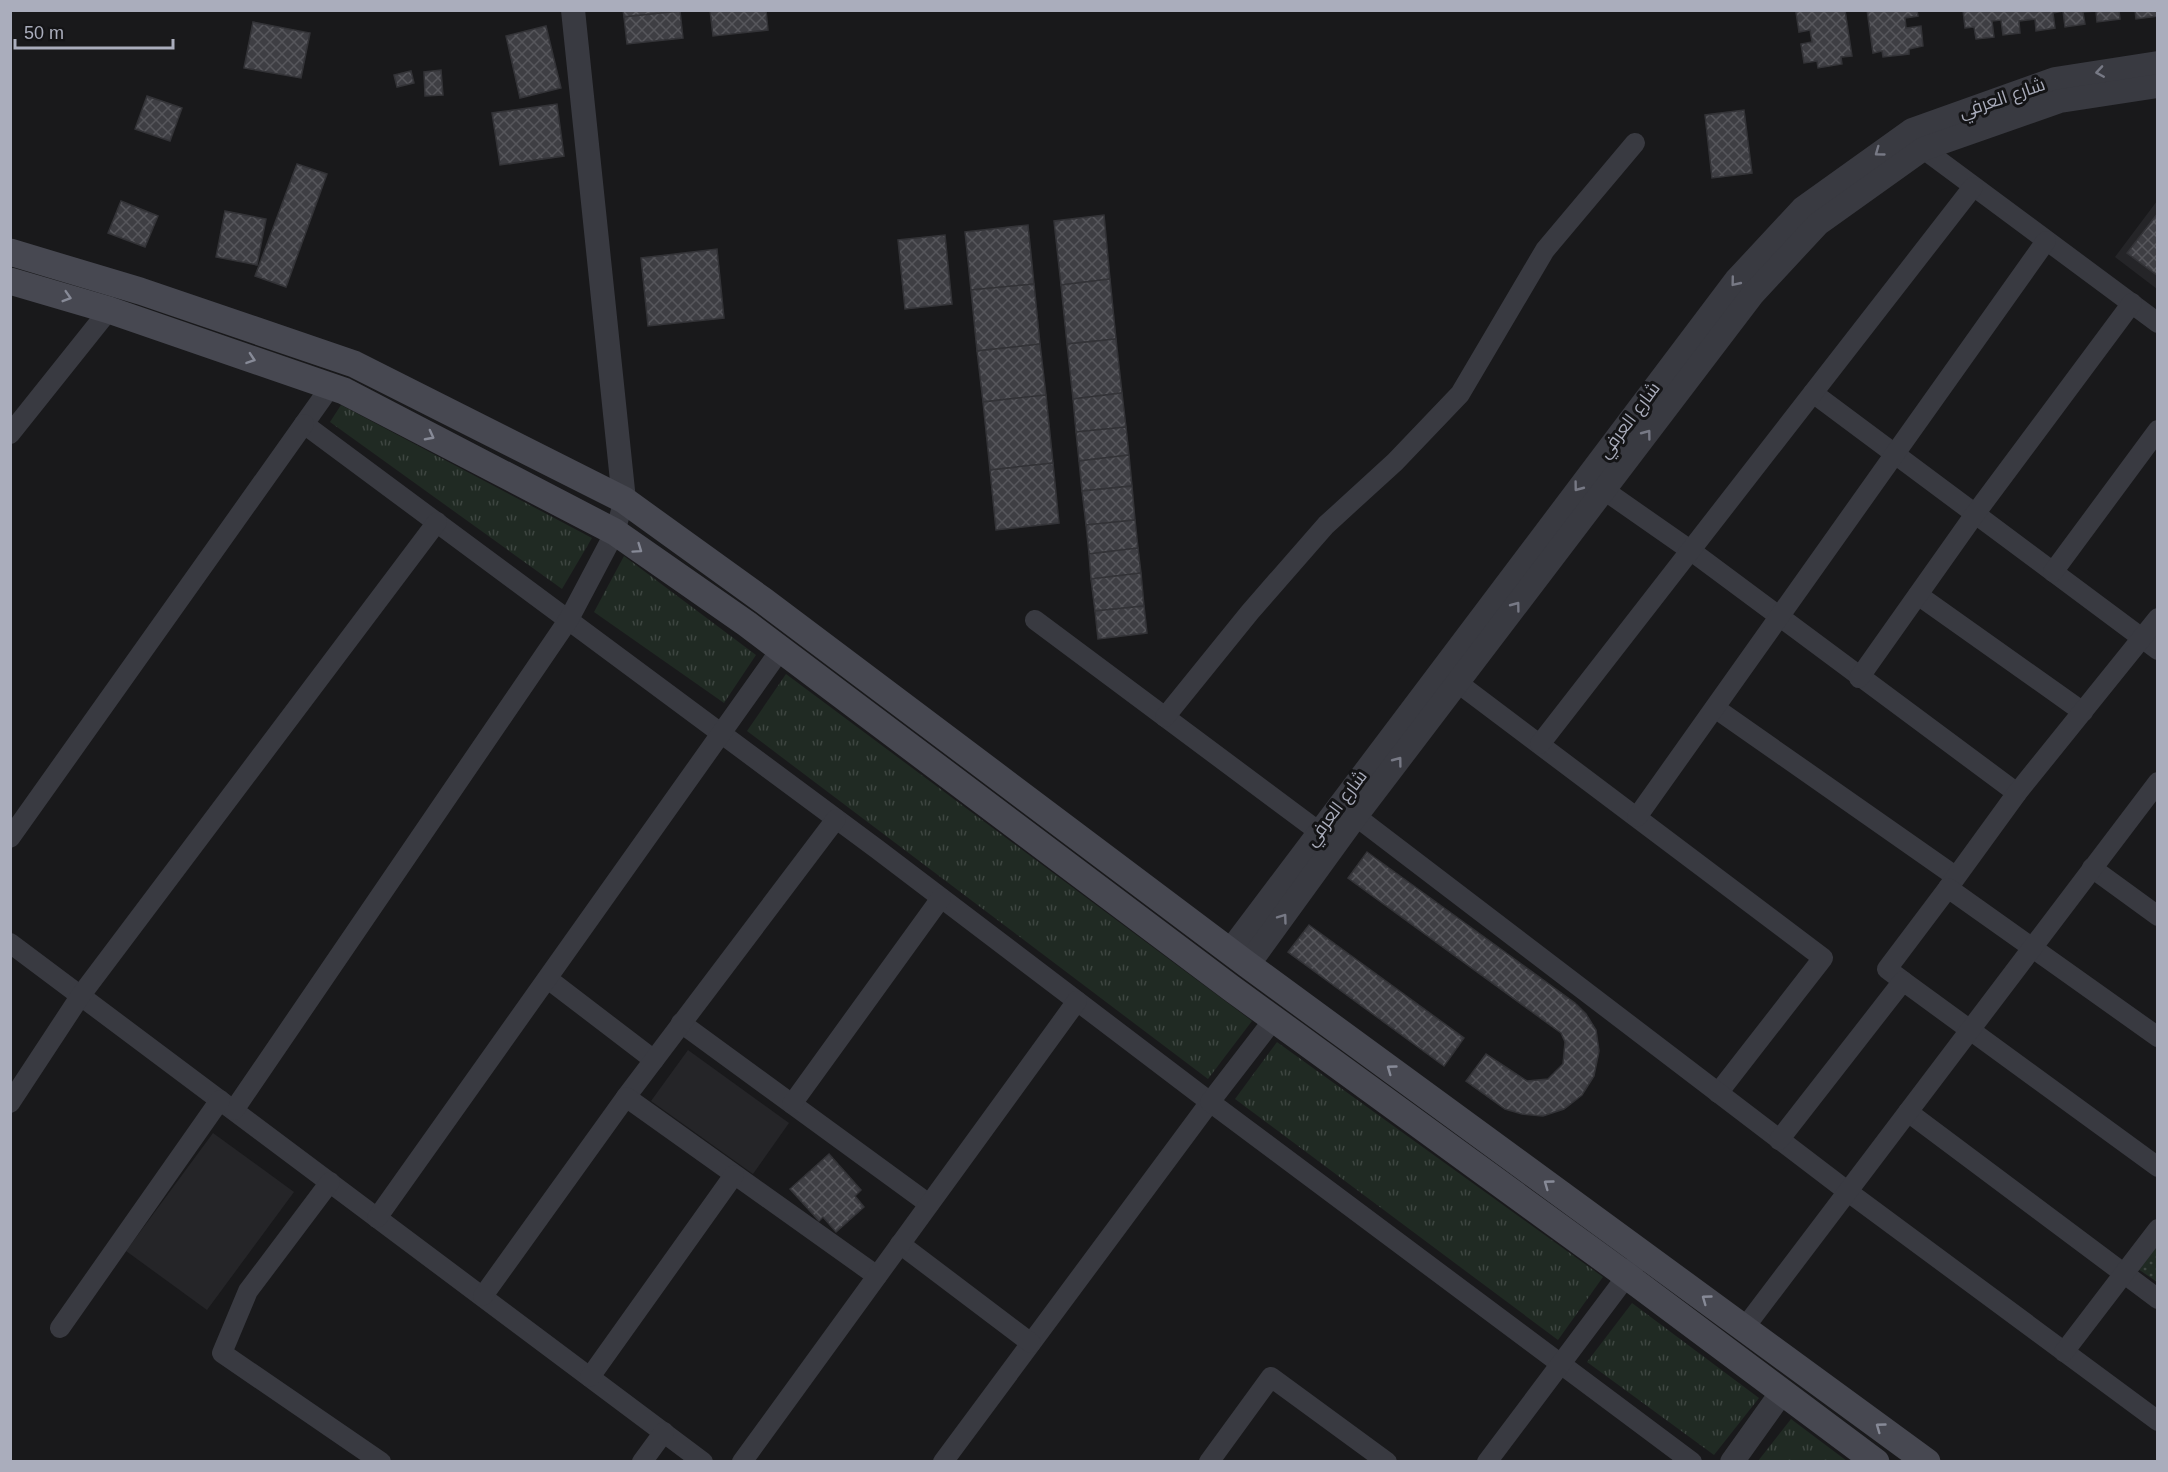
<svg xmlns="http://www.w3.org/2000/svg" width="2168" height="1472" font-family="Arial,Cairo,sans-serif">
  <defs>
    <pattern id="grass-tufts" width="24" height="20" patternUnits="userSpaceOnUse" patternTransform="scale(1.5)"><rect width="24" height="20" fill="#202a23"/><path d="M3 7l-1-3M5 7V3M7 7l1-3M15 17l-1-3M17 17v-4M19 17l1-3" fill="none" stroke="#3e4641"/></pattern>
    <pattern id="park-dots" width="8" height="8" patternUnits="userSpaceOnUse" patternTransform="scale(1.5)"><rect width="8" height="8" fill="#202a23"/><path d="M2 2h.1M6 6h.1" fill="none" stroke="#3e4641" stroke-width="1.8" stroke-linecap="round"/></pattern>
    <pattern id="building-cross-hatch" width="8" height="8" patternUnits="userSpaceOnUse" patternTransform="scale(1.5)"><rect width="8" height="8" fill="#3e3e43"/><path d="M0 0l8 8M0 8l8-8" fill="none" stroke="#57575c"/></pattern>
  </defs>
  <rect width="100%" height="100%" fill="#19191b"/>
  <g fill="#252528">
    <polygon points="2157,201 2157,289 2115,257"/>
    <polygon points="688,1050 789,1123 753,1174 651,1101"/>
    <polygon points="213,1133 294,1192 207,1310 126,1251"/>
  </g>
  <g fill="url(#grass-tufts)">
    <polygon points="341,405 592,538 562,589 330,422"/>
    <polygon points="624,556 756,655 724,703 594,612"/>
    <polygon points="786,674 1252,1021 1208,1079 747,731"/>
    <polygon points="1277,1042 1603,1277 1558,1340 1235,1099"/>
    <polygon points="1632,1303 1759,1398 1714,1455 1587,1362"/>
    <polygon points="1791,1419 1847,1461 1758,1461"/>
  </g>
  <polygon fill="url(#park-dots)" points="2157,1243 2157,1282 2138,1269"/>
  <g fill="url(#building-cross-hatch)" stroke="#333337" stroke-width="1.5">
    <polygon points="623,10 680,10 680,11 624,17"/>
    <polygon points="710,10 766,10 768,30 713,36"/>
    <polygon points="1805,10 1845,10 1852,56 1841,57 1842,64 1818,68 1817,61 1804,63 1801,44 1812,42 1810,30 1799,32 1796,12"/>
    <polygon points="1867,10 1917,10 1918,16 1905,18 1906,28 1921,26 1923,46 1909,49 1909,54 1883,57 1882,51 1873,53"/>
    <polygon points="1963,10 2119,10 2120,19 2097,22 2096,11 2083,12 2085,24 2065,27 2063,11 2053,13 2055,28 2036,31 2035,19 2019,21 2020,33 2003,35 2001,20 1992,21 1994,37 1976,39 1974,27 1965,28"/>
    <polygon points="2135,10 2158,10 2158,16 2136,19"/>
    <polygon points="680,11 683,38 627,44 624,17"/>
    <polygon points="253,22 310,33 301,78 244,68"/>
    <polygon points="546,26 561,88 520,98 506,36"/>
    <polygon points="441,70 443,95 425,96 424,72"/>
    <polygon points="411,71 414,83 397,87 394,75"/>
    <polygon points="147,96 182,108 170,141 135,129"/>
    <polygon points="557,104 564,156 500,165 492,113"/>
    <polygon points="1744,110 1752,173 1712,178 1705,115"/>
    <polygon points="297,164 327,174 286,287 255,276"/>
    <polygon points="121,201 158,216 145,247 108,233"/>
    <polygon points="225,211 266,219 257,265 216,257"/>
    <polygon points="2158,213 2158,276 2127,253"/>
    <polygon points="1104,215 1110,279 1061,285 1054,221"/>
    <polygon points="1028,225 1034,284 971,290 965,232"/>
    <polygon points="945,235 952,304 905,309 898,240"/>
    <polygon points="717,249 724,318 648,326 641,258"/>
    <polygon points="1110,279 1116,339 1067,344 1061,285"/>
    <polygon points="1034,284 1040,344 977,351 971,290"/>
    <polygon points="1116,339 1122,393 1073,399 1067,344"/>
    <polygon points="1040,344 1046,395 983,402 977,351"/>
    <polygon points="1122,393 1126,427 1076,432 1073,399"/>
    <polygon points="1046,395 1053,463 990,470 983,402"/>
    <polygon points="1126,427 1129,455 1079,461 1076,432"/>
    <polygon points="1129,455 1132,486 1082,491 1079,461"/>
    <polygon points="1053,463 1059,523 996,530 990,470"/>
    <polygon points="1132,486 1135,520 1086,525 1082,491"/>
    <polygon points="1135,520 1138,548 1089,554 1086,525"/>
    <polygon points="1138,548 1141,573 1091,579 1089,554"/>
    <polygon points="1141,573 1144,606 1095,611 1091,579"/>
    <polygon points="1144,606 1147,633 1098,639 1095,611"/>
    <polygon points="1367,852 1575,1003 1586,1014 1596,1030 1599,1051 1594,1076 1582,1095 1564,1109 1543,1116 1522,1114 1505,1109 1466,1081 1486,1054 1527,1081 1548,1079 1563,1064 1565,1042 1561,1033 1348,878"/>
    <polygon points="1309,925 1464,1038 1444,1066 1288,952"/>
    <polygon points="829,1154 861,1190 855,1196 864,1207 836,1232 823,1217 819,1221 790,1189"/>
  </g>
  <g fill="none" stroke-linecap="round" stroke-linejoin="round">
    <g stroke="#393a41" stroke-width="20">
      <polyline points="1914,142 2158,323"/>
      <polyline points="331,386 304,424 877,849 1210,1102 943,1462"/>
      <polyline points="1813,393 2158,650"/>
      <polyline points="10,434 109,310"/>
      <polyline points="1604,490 1690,550 2017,793"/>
      <polyline points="2053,572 2158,430"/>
      <polyline points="1918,595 2083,712"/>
      <polyline points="1035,620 1318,831"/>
      <polyline points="1859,678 1975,514 2132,303"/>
      <polyline points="1458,683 1823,958 1718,1093"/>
      <polyline points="1715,708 1955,876"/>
      <polyline points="1165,717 1250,612 1326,525 1395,462 1460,394 1545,250 1635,143"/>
      <polyline points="1540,744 1973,187"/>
      <polyline points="1345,808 1847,1191 2158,1421"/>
      <polyline points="1637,817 2046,241"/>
      <polyline points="10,838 304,424"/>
      <polyline points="2092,868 2158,916"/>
      <polyline points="1948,888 2017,793 2158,618"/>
      <polyline points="10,943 703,1462"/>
      <polyline points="548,979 654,1060"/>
      <polyline points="1903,981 1887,969 1948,888 2158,1037"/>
      <polyline points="1274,1019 1210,1102 1692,1462"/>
      <polyline points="681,1023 929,1204"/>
      <polyline points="626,1097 836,819"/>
      <polyline points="10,1103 81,995 437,522"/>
      <polyline points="792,1104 941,898"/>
      <polyline points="234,1110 569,619 615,532 624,500"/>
      <polyline points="1908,1112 2158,1299"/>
      <polyline points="1779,1140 1903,981 2158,1167"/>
      <polyline points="330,1182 248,1291 222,1353 381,1462"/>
      <polyline points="377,1218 781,649"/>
      <polyline points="900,1244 1031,1343"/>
      <polyline points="483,1296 626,1097 877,1276"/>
      <polyline points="1745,1327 2158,782"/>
      <polyline points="60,1328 220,1100"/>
      <polyline points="2064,1352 2158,1229"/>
      <polyline points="590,1377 734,1175"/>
      <polyline points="642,1462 664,1432"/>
      <polyline points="742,1462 1077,1001"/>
      <polyline points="1209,1462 1271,1377 1387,1462"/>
      <polyline points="1487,1462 1635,1265"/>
    </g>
    <g stroke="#393a41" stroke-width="24">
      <polyline points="573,10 624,500"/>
      <polyline points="1230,951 1736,280 1803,208 1912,130 2055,79 2158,63"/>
      <polyline points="1248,965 1356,816 1753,294 1818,224 1923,149 2060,101 2158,86"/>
      <polyline points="1732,1462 1782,1392"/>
    </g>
    <g stroke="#474851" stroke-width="27">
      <polyline points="10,252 140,291 354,364 624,500 764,601 1248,965 1927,1462"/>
      <polyline points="10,281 109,310 344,391 615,532 747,624 1231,988 1627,1276 1876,1462"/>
    </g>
  </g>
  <defs><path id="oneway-chevron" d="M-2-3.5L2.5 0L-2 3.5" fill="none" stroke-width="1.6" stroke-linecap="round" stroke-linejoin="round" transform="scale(1.5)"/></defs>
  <g stroke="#777985">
    <use href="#oneway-chevron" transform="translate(2100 72) rotate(171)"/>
    <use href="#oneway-chevron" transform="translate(1879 152) rotate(144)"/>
    <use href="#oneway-chevron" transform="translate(1735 282) rotate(129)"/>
    <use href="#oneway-chevron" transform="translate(1647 434) rotate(-53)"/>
    <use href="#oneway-chevron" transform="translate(1578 487) rotate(127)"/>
    <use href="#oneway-chevron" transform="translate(1516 606) rotate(-53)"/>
    <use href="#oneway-chevron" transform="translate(1398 761) rotate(-53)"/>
    <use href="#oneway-chevron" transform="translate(1283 918) rotate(-54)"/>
  </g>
  <g stroke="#878a97">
    <use href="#oneway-chevron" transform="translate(67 297) rotate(17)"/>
    <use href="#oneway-chevron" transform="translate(251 359) rotate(19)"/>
    <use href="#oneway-chevron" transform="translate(430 436) rotate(28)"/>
    <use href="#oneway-chevron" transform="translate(638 549) rotate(35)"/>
    <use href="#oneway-chevron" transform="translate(1391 1069) rotate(-144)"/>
    <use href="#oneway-chevron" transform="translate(1548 1184) rotate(-144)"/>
    <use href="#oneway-chevron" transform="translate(1706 1299) rotate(-144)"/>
    <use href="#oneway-chevron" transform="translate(1880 1427) rotate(-144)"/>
  </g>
  <g text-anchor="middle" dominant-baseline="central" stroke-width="6" stroke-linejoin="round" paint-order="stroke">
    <g font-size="18" fill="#aaadbc" stroke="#141416">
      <text transform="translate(2002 98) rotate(-19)">شارع العرفي</text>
      <text transform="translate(1629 420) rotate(-53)">شارع العرفي</text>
      <text transform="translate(1336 808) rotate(-53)">شارع العرفي</text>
    </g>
  </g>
  <rect width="2168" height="1472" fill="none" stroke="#aaadbc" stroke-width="24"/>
  <path d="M15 39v9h158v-9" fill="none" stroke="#aaadbc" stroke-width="3"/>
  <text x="24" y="39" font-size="18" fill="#aaadbc" stroke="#141416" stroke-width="4.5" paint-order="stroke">50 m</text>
</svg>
